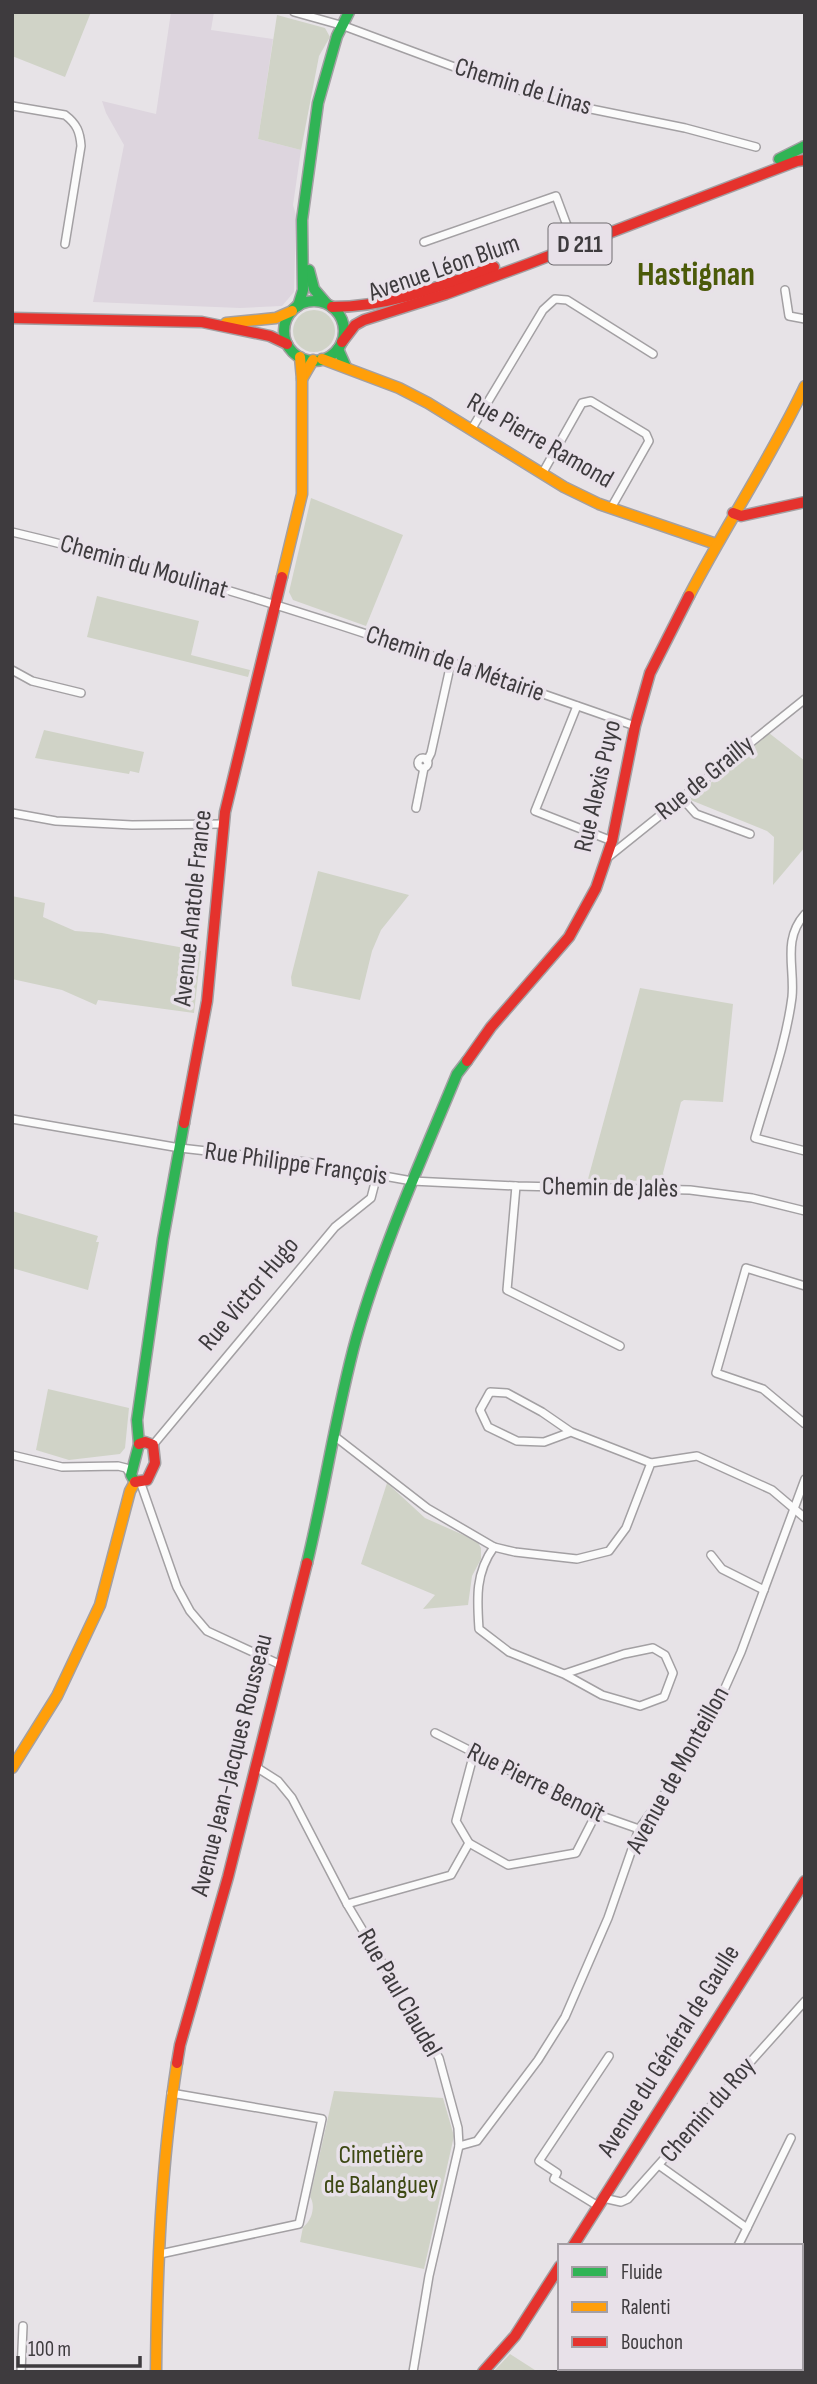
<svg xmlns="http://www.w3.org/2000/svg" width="817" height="2384" font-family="'Sofia Sans Condensed',sans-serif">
  <rect width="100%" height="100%" fill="#e7e3e7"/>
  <polygon fill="#ddd5de" points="171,12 214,12 211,30 273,39 258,139 301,150 293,205 296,215 294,292 282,306 240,308 93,302 124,145 106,113 102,101 156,114"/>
  <g fill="#d0d3c7">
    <polygon points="12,12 91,12 65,77 12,56"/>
    <polygon points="277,15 325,28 330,37 319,56 301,150 258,139"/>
    <circle cx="314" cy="331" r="21"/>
    <polygon points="311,498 403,535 366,626 293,600 289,592"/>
    <polygon points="97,596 199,621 191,655 250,670 248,677 87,637"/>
    <polygon points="44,730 144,752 139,773 130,771 129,774 35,758"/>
    <polygon points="769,733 805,761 805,847 773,885 774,837 767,831 688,799 700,792"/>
    <polygon points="318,871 409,895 381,930 372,951 360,1000 292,986 291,977"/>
    <polygon points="12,896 45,903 43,917 75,931 102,933 201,951 194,1013 98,1000 96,1005 62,990 12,979"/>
    <polygon points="640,988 733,1004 723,1102 684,1100 681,1102 663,1173 665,1182 588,1179"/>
    <polygon points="12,1211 98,1236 96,1242 99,1242 88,1290 12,1268"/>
    <polygon points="48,1389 129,1408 125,1448 120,1454 69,1460 36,1450"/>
    <polygon points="387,1483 425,1518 477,1541 481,1548 481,1559 472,1576 468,1605 423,1609 435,1595 361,1564"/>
    <path d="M334 2091 443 2098 454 2136 424 2269 300 2242 303 2227C312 2221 316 2205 310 2197Z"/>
    <polygon points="510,2354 538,2372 493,2372"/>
  </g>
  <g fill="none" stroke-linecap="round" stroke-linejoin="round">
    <defs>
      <g id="street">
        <polyline points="294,12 344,26 511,88 591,109 685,128 756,147"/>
        <path d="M12 106 65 115C77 124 80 132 81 146L65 244"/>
        <polyline points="424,242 556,196 572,239 563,248"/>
        <polyline points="785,290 789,316 805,319"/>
        <polyline points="471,430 543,310 555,299 567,300 653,354"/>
        <polyline points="542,474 582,403 591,401 646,434 649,441 611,508"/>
        <path d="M12 532C224 582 429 654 635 726"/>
        <polyline points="12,670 32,681 81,693"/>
        <polyline points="577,706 535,811 612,841"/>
        <circle cx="423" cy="763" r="5"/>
        <polyline points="427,761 431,753 451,663"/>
        <polyline points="681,797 696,814 750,834"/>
        <polyline points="416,808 424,768"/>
        <polyline points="12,813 56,821 132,825 223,824"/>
        <polyline points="607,858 805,699"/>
        <path d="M805 914C782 940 795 967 792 997 786 1044 768 1092 755 1138L805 1151"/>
        <polyline points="12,1119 180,1148 306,1162 412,1181 516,1186 690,1190 752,1198 805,1211"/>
        <polyline points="516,1186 507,1290 620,1346"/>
        <polyline points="805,1286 746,1268 716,1373 763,1389 805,1424"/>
        <polyline points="571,1432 544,1442 517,1441 488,1427 480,1410 490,1392 507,1393 542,1412 571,1432 651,1463"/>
        <polyline points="333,1435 427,1508 494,1547 515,1552 577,1559 609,1551 626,1528 651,1463 697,1456 772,1490 805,1518"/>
        <polyline points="153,1445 335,1227 371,1198 377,1175"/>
        <polyline points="12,1455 62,1467 118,1466 126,1468 131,1475"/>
        <polyline points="141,1484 177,1587 190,1611 207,1631 281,1665"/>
        <path d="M494 1547C475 1573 477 1599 479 1629L509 1652 564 1674 602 1695 640 1706 664 1697 673 1673 665 1655 653 1648 624 1654 564 1674"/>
        <polyline points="711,1555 722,1569 764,1590"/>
        <polyline points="435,1733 596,1814 639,1829"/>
        <polyline points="474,1753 456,1821 469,1843 508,1865 576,1853 596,1814"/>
        <polyline points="256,1767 278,1781 292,1798 347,1904 439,2058 458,2128 459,2146 429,2276 413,2372"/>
        <polyline points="347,1904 451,1875 469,1843"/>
        <polyline points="459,2146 477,2141 538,2060 565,2017 608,1918 639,1829 676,1778 716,1708 741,1652 805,1479"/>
        <polyline points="660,2166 747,2228 791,2138"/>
        <polyline points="603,2198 621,2202 628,2199 805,2001"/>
        <polyline points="598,2206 554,2179 557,2173 539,2161 609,2056"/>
        <polyline points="738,2246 747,2228"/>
        <polyline points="160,2254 299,2224 322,2119 171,2093"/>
        <polyline points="21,2372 23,2326"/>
      </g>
      <g id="fast">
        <polyline points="779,159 805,146"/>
        <polyline points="309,270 314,289 326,303"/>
        <circle cx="314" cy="331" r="30"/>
        <polyline points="298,306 303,290 302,220 318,103 337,36 349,12"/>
        <polyline points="338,349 346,367"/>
        <polyline points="135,1482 131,1475 139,1444 137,1420 163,1239 184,1123"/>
        <path d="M307 1563C325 1489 336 1412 356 1339 382 1247 421 1161 457 1074L467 1061"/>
      </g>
      <g id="slow">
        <polyline points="226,323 276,318 292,311"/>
        <polyline points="322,359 399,388 428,403 564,487 599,504 716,544"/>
        <polyline points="302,379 313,360"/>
        <polyline points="282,577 302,494 302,379 300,357"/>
        <path d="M689 596C726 525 771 458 805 386"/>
        <polyline points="12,1768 57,1696 100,1605 130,1491 135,1482"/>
        <path d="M156 2372C157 2269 161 2165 177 2063"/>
      </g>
      <g id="jam">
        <path d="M332 307C389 307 441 286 494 267"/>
        <polyline points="12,318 202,322 270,336 287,344"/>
        <polyline points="342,342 355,325 364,320 446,294 528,264 797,161 805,160"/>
        <polyline points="733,513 741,516 805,502"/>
        <polyline points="467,1061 491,1027 569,937 596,888 612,841 635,726 650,673 689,596"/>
        <polyline points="184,1123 207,1001 225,812 282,577"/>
        <polyline points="135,1482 147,1480 155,1463 153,1445 145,1442 139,1444"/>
        <polyline points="177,2063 180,2045 228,1877 307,1563"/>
        <polyline points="573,2246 805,1881"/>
        <polyline points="483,2372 515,2336 560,2266"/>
      </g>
    </defs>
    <use href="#street" stroke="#a3a0a3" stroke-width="10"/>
    <use href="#fast" stroke="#a3a0a3" stroke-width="13"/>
    <use href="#slow" stroke="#a3a0a3" stroke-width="13"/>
    <use href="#jam" stroke="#a3a0a3" stroke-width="13"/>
    <use href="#street" stroke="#fbfbfb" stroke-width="7"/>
    <use href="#fast" stroke="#30b455" stroke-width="10"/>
    <use href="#slow" stroke="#ff9f0a" stroke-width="10"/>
    <use href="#jam" stroke="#e5322d" stroke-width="10"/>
  </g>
  <g text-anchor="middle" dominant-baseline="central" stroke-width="7" stroke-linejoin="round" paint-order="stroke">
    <rect fill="#e8e1e9" stroke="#716d71" stroke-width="2" x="548.5" y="223.5" width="63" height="41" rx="5"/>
    <g font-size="24" font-weight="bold" fill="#3e3b3e">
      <text x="580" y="244">D 211</text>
    </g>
    <g font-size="26" fill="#3e3b3e" stroke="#e8e1e9">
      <text transform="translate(523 87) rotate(17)">Chemin de Linas</text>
      <text transform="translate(444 268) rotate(-19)">Avenue Léon Blum</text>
      <text transform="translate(540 441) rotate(30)">Rue Pierre Ramond</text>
      <text transform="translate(144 567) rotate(16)">Chemin du Moulinat</text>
      <text transform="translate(455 664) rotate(19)">Chemin de la Métairie</text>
      <text transform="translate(705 778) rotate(-39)">Rue de Grailly</text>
      <text transform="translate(598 786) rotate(-77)">Rue Alexis Puyo</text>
      <text transform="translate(193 908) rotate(-84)">Avenue Anatole France</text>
      <text transform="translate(296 1164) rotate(8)">Rue Philippe François</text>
      <text transform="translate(610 1188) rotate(1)">Chemin de Jalès</text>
      <text transform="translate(249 1294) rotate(-50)">Rue Victor Hugo</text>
      <text transform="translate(232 1765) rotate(-76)">Avenue Jean-Jacques Rousseau</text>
      <text transform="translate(678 1770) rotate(-61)">Avenue de Monteillon</text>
      <text transform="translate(536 1783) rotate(26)">Rue Pierre Benoît</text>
      <text transform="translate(399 1993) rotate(60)">Rue Paul Claudel</text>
      <text transform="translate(669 2051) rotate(-58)">Avenue du Général de Gaulle</text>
      <text transform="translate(708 2110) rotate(-49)">Chemin du Roy</text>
    </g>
    <g font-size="26" fill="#3d4813" stroke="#e8e1e9">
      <text x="381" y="2155">Cimetière<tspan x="381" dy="30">de Balanguey</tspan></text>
    </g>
    <g font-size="33" font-weight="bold" fill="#4b5a09" stroke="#e8e1e9">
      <text x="696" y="275">Hastignan</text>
    </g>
  </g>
  <rect width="817" height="2384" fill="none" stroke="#3e3b3e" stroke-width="28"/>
  <rect x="558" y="2244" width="245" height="126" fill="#e8e1e9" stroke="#a49fa5" stroke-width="2"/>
  <rect x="572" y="2267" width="35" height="10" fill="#30b455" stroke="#a49fa5" stroke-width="2"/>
  <text x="621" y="2279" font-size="21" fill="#3e3b3e">Fluide</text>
  <rect x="572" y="2302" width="35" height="10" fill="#ff9f0a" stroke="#a49fa5" stroke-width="2"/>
  <text x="621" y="2314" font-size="21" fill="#3e3b3e">Ralenti</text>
  <rect x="572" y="2337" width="35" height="10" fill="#e5322d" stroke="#a49fa5" stroke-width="2"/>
  <text x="621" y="2349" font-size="21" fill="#3e3b3e">Bouchon</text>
  <path d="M18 2356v10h122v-10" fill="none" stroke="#3e3b3e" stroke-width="3.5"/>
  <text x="28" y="2356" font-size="21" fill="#3e3b3e" stroke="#e8e1e9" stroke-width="5" paint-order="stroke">100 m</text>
</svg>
